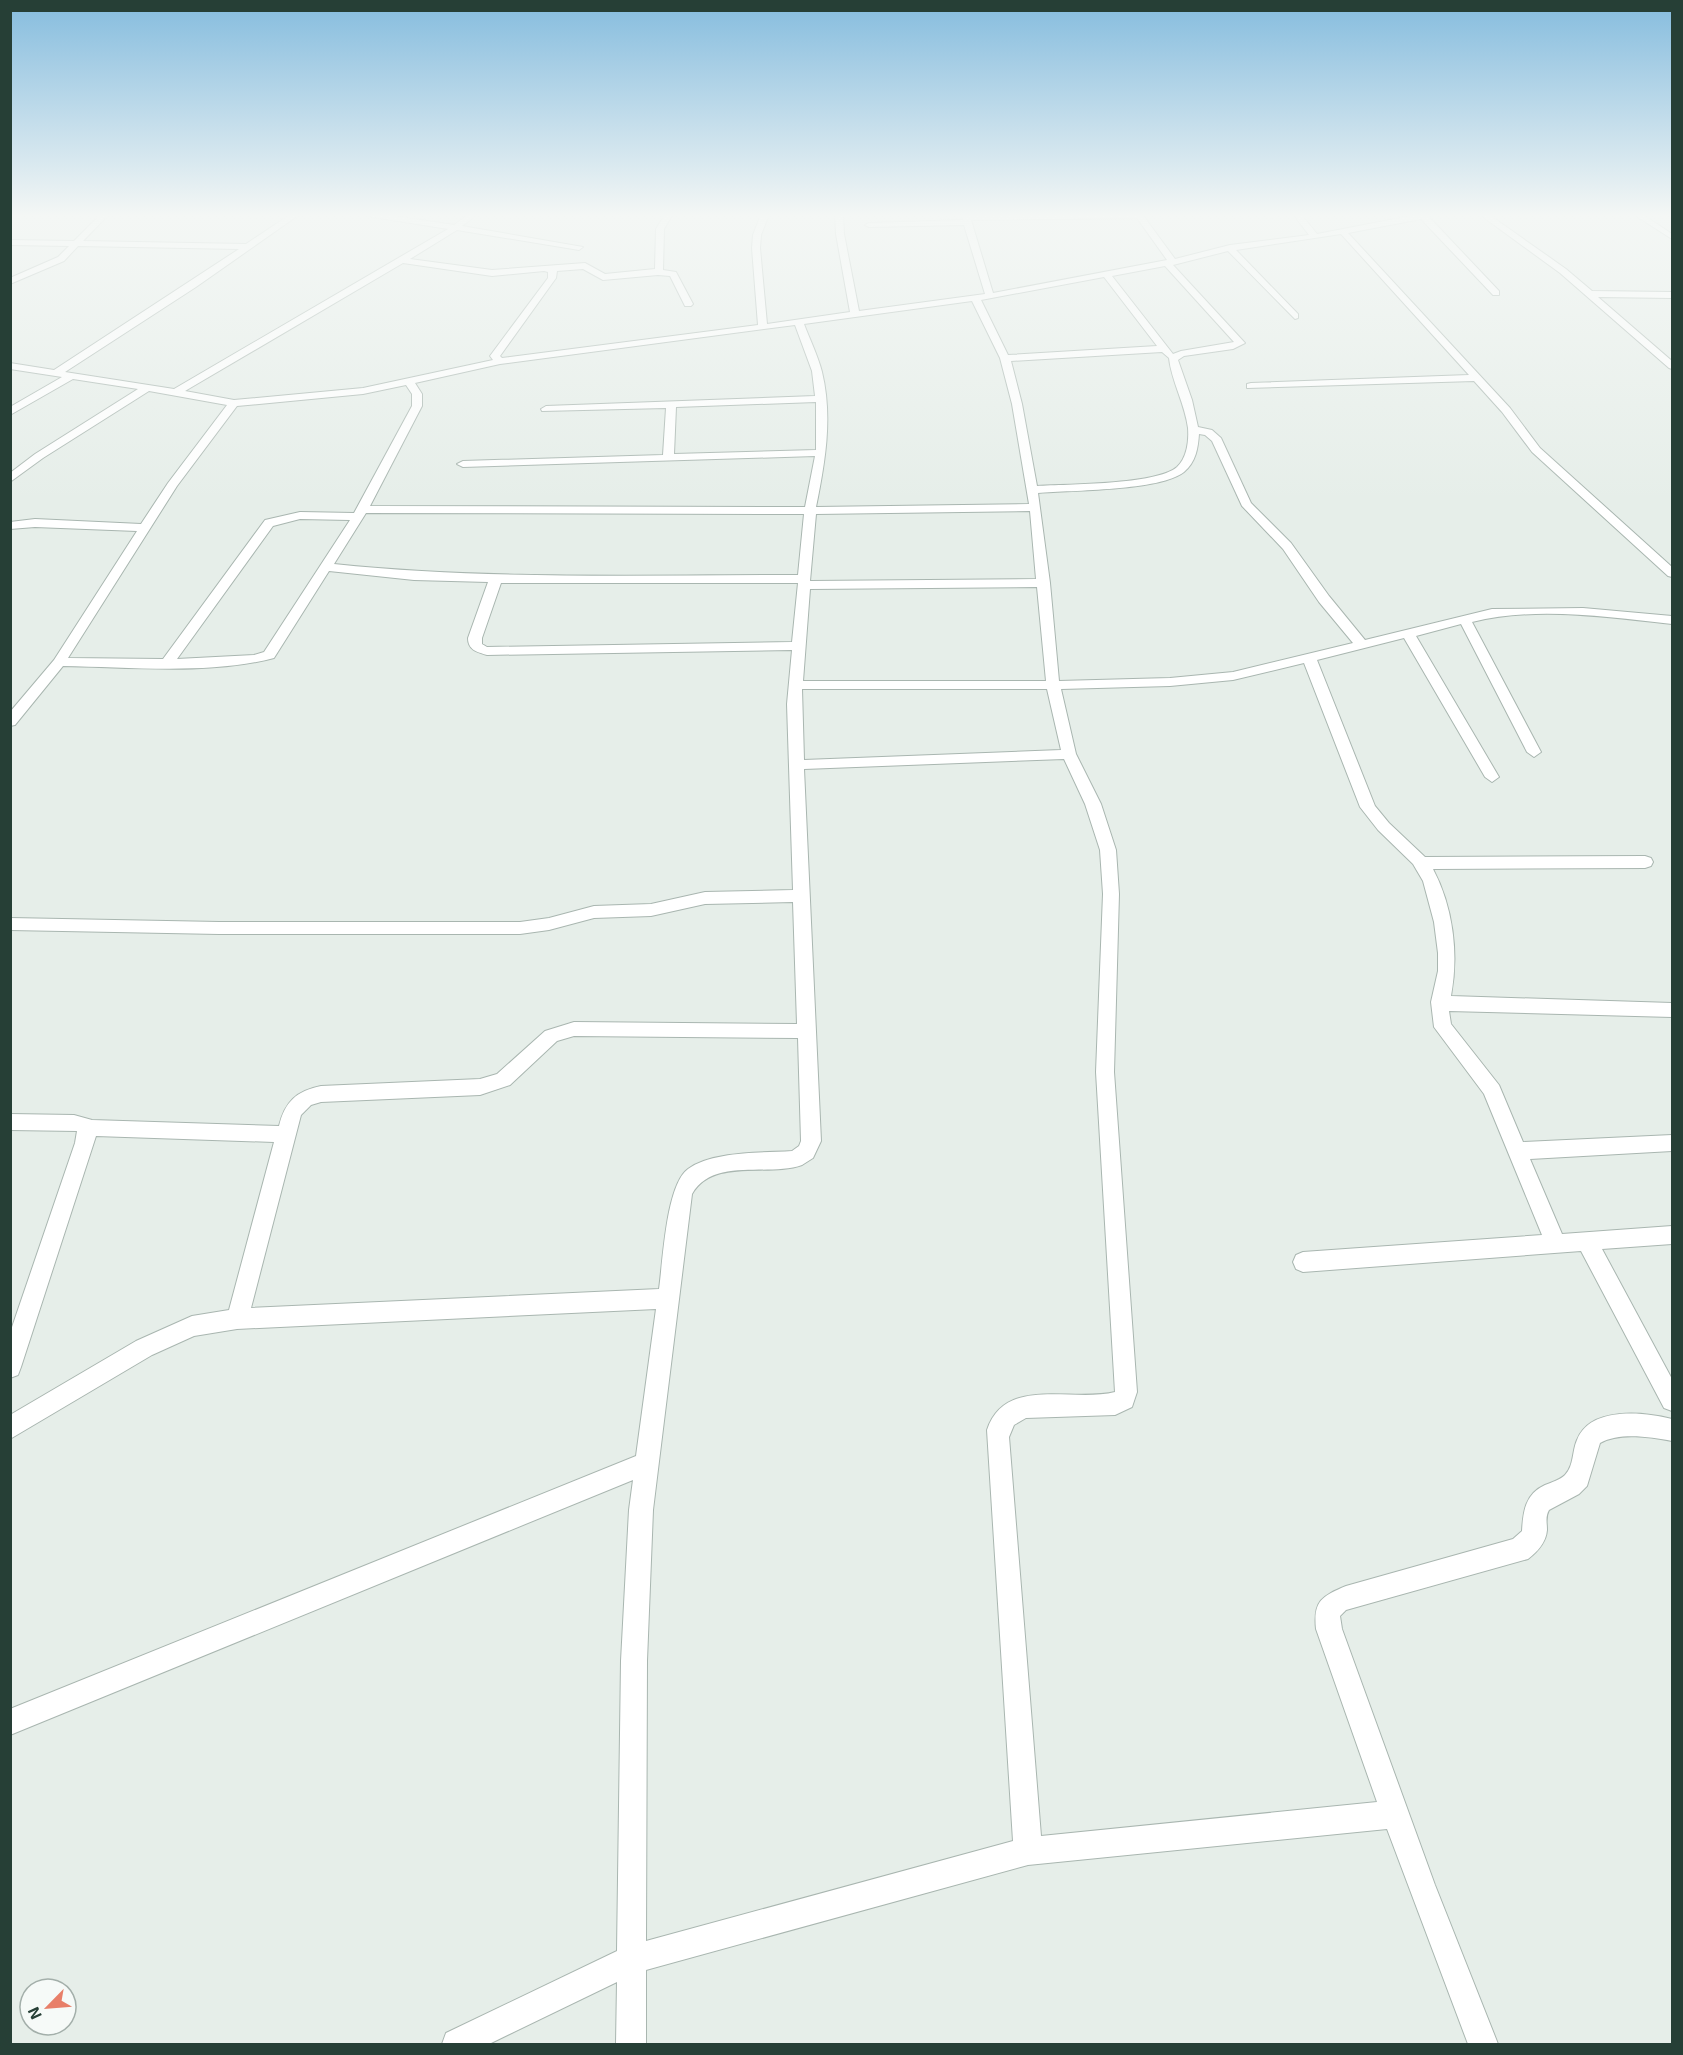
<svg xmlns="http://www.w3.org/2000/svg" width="1683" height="2055" font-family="'Exo 2',sans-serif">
  <rect width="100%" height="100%" fill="#e6eee9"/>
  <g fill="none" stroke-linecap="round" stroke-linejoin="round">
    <defs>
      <g id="street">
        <path d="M101 214H109L83 241 246 244 291 214H300L196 287 65 372 174 389 448 229 367 216 363 214H381L454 225 469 214H478L462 226 583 247 579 250 457 230 410 259 492 270 585 263 605 274 655 269 656 229 665 214H673L664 229 663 270 676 272 693 304 691 306H685L670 276 658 275 603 280 583 269 557 271 556 278 500 356 502 358 758 325 752 248 753 235 761 214H769L761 235 760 248 767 324 850 312 836 234 835 214H843L844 234 859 311 985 294 964 225 869 227 865 225 869 223 963 220 961 214 969 216 1142 214 1175 259 1230 245 1309 235 1293 214H1301L1317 234 1421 214H1436L1429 217 1499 291V295H1493L1421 219 1348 233 1510 408 1540 448 1672 567V577L1668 576 1532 452 1502 412 1474 381 1247 388V384L1251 383 1469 375 1341 234 1236 250 1298 314V318L1295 319 1228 251 1173 265 1245 343 1233 349 1184 356 1178 360 1192 400 1198 427 1212 430 1221 438 1251 503 1291 543 1329 596 1365 640 1492 609 1583 608 1672 616V624C1607 617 1536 606 1472 622L1541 752 1534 757 1527 752 1461 624 1416 636 1499 777 1492 782 1485 777 1404 638 1317 660 1375 806 1389 823 1425 857 1645 856 1651 858 1653 862 1651 866 1645 868 1433 869C1453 907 1459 953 1451 996L1672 1003V1017L1449 1011 1451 1024 1499 1085 1523 1142 1672 1135V1151L1530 1159 1562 1234 1672 1226V1244L1602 1249 1672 1379V1411L1664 1408 1581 1251 1303 1272 1296 1269 1293 1262 1296 1255 1303 1252 1542 1235 1484 1094 1434 1027 1431 1002 1438 971V953L1434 922 1423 881 1413 864 1378 830 1360 807 1304 663 1233 680 1170 686 1061 689 1076 754 1101 804 1116 850 1119 894 1114 1072 1137 1392 1132 1407 1115 1415 1026 1418 1014 1425 1009 1437 1041 1836 1377 1802 1316 1629C1313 1601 1322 1596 1346 1586L1513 1539 1522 1531C1523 1512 1525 1494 1545 1485 1552 1482 1560 1480 1565 1475 1574 1466 1572 1451 1577 1440 1590 1406 1644 1412 1672 1419V1441C1650 1437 1620 1432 1600 1443L1587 1486 1579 1494 1549 1510C1545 1517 1547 1522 1547 1530 1546 1543 1537 1552 1528 1559L1346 1610 1340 1616 1342 1629 1435 1885 1498 2044H1468L1387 1829 1028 1865 646 1970V2044H616L617 1982 489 2044H442L446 2033 617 1951 621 1661 629 1510 633 1480 10 1735V1709L636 1456 656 1309 237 1329 194 1336 152 1355 10 1439V1415L136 1341 192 1316 229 1310 274 1142 96 1136 21 1367 18 1375 10 1378V1333L75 1143 77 1131 10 1130V1114L74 1115 92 1120 279 1126C285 1102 296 1091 321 1086L480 1079 497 1074 545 1031 574 1022 797 1024 793 902 705 904 651 916 594 918 549 930 520 934H219L10 930V918L219 922H520L549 918 594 906 651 904 705 892 793 890 787 704 792 650 487 655C477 652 468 650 468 638L488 582 414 580 329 571 274 658C211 675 129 667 63 666L15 725 10 726V712L54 660 137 531 35 527 10 529V522L35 519 141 524 168 483 227 405 149 391 43 458 10 482V473L35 454 138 389 73 379 10 415V407L62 377 10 369V363L54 370 239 249 78 246 64 261 10 284V278L58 257 69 246 10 245V240L74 241ZM1137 218 1167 260 993 293 971 220ZM403 263 492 276 544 271 548 272V278L490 356 493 360 363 388 234 400 185 391ZM1165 266 1234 342 1181 351 1173 354 1112 276ZM1104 277 1157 346 1008 355 981 300ZM972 301 1000 358 1012 404 1029 504 816 507C825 463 833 417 822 372 818 356 810 340 804 324ZM795 325 812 371 815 396 546 406 541 409 542 411 666 408 663 455 463 461 457 464 463 467 815 456 805 507 370 506 422 406V394L415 383 500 364ZM1162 352 1169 358C1171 380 1185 404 1188 428 1189 441 1187 458 1177 467 1156 485 1067 484 1037 486L1022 404 1011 361ZM406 385 412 394V406L354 513 300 512 265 520 163 659 68 658 177 486 237 406 363 394ZM816 402V450L674 454 676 407ZM1199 434 1205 435 1212 441 1242 506 1283 549 1319 602 1353 643 1233 672 1170 678 1059 681 1050 583 1038 493C1072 490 1160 491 1184 472 1196 462 1198 448 1199 434ZM1030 511 1036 579 810 581 816 514ZM366 513 804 514 798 575C643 575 488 580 334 564ZM300 519 350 520 264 652 254 655 177 659 273 526ZM501 583H798L792 642 487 647 482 644V638ZM1037 587 1046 681H803L810 589ZM802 689H1047L1061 750 804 760ZM1064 759 1085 804 1100 850 1103 894 1096 1072 1115 1392C1072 1403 1005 1375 987 1430L1013 1841 646 1941 647 1661 653 1510 692 1194C713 1157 769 1177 802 1165L813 1158 821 1141 804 769ZM574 1036 798 1038 801 1141 799 1146 792 1151C762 1153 713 1151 688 1169 666 1185 663 1261 659 1289L251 1308 301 1115 311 1105 321 1102 480 1095 510 1085 557 1041Z"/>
        <polygon points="1479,214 1488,214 1566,269 1592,291 1672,292 1672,298 1598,297 1672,361 1672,369 1669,368 1560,273"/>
        <polygon points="1633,214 1642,214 1672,234 1672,239"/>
      </g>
    </defs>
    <use href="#street" stroke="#a9b6b0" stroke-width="2"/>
    <use href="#street" fill="#fff" fill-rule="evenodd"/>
  </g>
  <linearGradient id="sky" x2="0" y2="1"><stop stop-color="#85bcde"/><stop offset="0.43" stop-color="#f4f7f5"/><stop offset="1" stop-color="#f4f7f5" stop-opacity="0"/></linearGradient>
  <rect width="1683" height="501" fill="url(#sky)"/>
  <rect width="1683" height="2055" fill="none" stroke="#263f36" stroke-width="24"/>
  <g transform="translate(48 2007) rotate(245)"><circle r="28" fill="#f6faf8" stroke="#a3afaa" stroke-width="1.5"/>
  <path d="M0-4.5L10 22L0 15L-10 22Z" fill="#e87f69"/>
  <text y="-9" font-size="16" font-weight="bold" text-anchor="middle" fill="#263f36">N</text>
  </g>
</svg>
